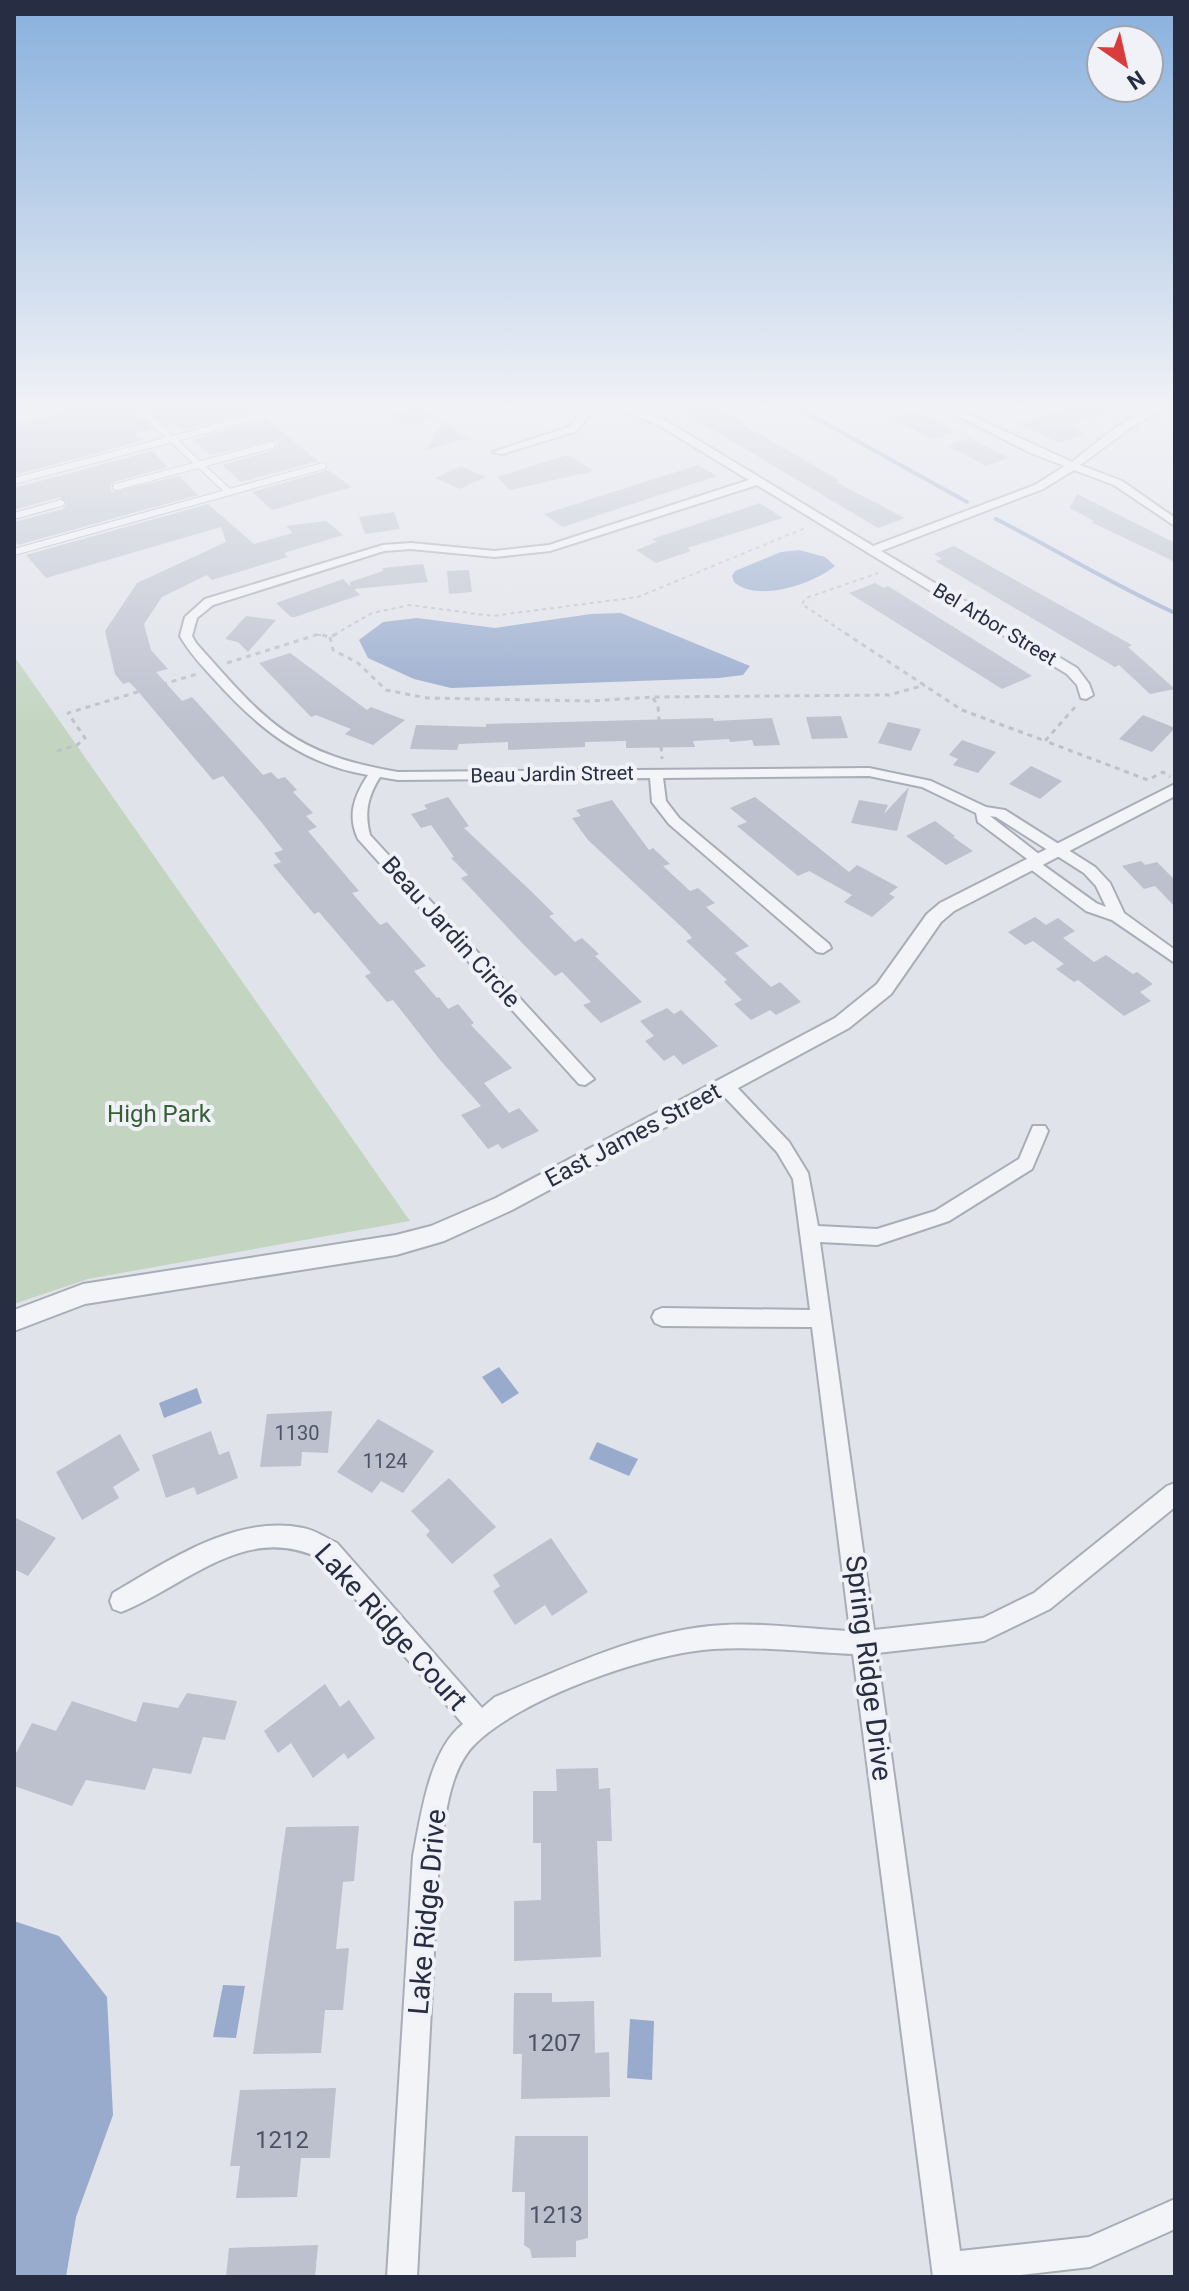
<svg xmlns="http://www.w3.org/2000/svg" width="1189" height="2291" font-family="Roboto,sans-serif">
  <rect width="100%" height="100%" fill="#e0e3ea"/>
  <polygon fill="#c3d5c1" points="14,656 410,1221 88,1279 14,1304"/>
  <g fill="#98abcd">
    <path d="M799 550 825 557 835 566C813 584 757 603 734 582L732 576 735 571 781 552Z"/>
    <polygon points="621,613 750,666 743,675 719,678 451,688 414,679 368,658 359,640 383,622 417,618 495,628 591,614"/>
    <polygon points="499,1367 519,1393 502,1404 482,1377"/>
    <polygon points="197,1388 202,1403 164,1418 159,1403"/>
    <polygon points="597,1442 638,1459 629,1476 589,1459"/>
    <polygon points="14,1921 59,1936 107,1997 113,2115 76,2217 66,2277 14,2277"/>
    <polygon points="223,1985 245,1986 236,2038 213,2037"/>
    <polygon points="630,2019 654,2021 652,2080 627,2078"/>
  </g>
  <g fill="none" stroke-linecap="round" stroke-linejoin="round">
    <g stroke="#98abcd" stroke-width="4">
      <polyline points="794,406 967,502"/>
      <path d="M996 519C1057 550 1113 585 1175 613"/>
    </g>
  </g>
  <g fill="#bdc1ce">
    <polygon points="69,406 130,406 152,429 135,434 142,441 18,474 14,469 14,424 64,412"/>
    <polygon points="144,406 250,406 256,411 183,430 175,423 166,426"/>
    <polygon points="421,406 438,417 408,426 390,413"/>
    <polygon points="673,406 716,406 742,420 738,422 839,480 836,482 905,518 878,528"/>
    <polygon points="1071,406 1118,406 1119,408 1070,425 1084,434 1059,443 1019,423"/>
    <polygon points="915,410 956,432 933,439 892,418"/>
    <polygon points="267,419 318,461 241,482 222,465 274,450 278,446 276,440 211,455 193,440"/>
    <polygon points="443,421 468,438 426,450"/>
    <polygon points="969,438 1009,458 986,466 948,446"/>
    <polygon points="152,451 168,467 114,482 110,486 112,492 179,476 198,495 18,545 14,540 14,522 63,509 67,504 60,497 14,510 14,488"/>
    <polygon points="568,455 594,471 510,490 497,477"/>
    <polygon points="698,465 717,476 563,527 544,514"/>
    <polygon points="461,466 486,477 460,489 435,478"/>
    <polygon points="328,470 352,487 272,510 252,492"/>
    <polygon points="1077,494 1175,543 1175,562 1091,522 1094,521 1070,508"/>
    <polygon points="760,503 783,518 687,548 691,551 656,563 636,550 657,542 652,539"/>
    <polygon points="208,504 254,544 293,533 286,526 326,521 343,535 284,553 288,557 268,563 212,580 207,575 162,597 144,624 151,650 168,669 156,672 182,701 192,697 263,775 271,772 278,779 285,777 297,790 293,792 313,813 306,816 317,827 308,831 359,891 352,893 380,925 387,922 426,966 414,971 437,998 439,997 448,1009 458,1004 474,1023 471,1025 512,1068 484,1083 509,1113 519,1108 539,1131 502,1149 498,1144 488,1149 461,1115 481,1106 440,1060 393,1000 387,1002 365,976 371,973 319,912 314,914 273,865 281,862 274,853 283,850 262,823 223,776 213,780 136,689 129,682 123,684 115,674 105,631 137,583 226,542 221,527 46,578 26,555"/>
    <polygon points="394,512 400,529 365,534 359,517"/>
    <polygon points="954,546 1132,645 1128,647 1175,689 1150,694 1119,665 1115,667 935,561 942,559 934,554"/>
    <polygon points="423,564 428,582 354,589 360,595 295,617 291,617 276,603 343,579 350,586 350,582 383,571 382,568"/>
    <polygon points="469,570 472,592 449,594 447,571"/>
    <polygon points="875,583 884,588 888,586 1032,676 1002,689 849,593"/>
    <polygon points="246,616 276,620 248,652 238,642 225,639"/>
    <polygon points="290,653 367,710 371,707 405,720 373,745 345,734 351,729 316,715 311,717 259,663"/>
    <polygon points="1143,715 1175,728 1152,752 1119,739"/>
    <polygon points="841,716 848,738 812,739 806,717"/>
    <polygon points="713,718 714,721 772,718 780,745 754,746 752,740 730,742 729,739 693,741 695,747 626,748 626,741 585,742 585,747 508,750 508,742 459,744 457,750 410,749 416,725 486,727 486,724"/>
    <polygon points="888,722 921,729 911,751 878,743"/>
    <polygon points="962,740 996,752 978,773 953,765 958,759 949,755"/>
    <polygon points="1031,766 1062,781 1040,799 1009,784"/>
    <polygon points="909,787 897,831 851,823 859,800 888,805 884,814"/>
    <polygon points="448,797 469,826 464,828 532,892 554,914 549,916 575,942 582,938 599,954 595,956 642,1002 601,1023 583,1005 591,1002 562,972 555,976 525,946 461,878 468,875 451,858 454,857 431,825 421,828 411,814 427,809 424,805"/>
    <polygon points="755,797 849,872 857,865 898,887 889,894 895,897 872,917 844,902 852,895 809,871 798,876 737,826 747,822 730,808"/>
    <polygon points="612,800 649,850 653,848 670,864 663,866 690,891 698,888 715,903 706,907 749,946 735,953 771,987 780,982 801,1002 776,1015 770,1010 751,1020 734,1004 742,1000 724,982 727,980 686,941 692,938 686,931 588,840 572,818 581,816 576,810"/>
    <polygon points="935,821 955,836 953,837 973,851 946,865 906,836"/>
    <polygon points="1141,861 1145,865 1157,862 1175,880 1175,907 1155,886 1144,889 1122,866"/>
    <polygon points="1035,917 1046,925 1058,918 1075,931 1063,938 1094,962 1106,955 1133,974 1137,972 1153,984 1140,992 1151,1001 1124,1016 1078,980 1074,982 1056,969 1064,964 1033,941 1025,945 1008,932"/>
    <polygon points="667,1008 674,1014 681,1010 718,1046 683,1065 674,1055 664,1061 645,1041 654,1036 640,1021"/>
    <polygon points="332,1411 328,1453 302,1452 301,1466 260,1467 267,1414"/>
    <polygon points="378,1419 434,1451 403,1493 381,1481 372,1493 337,1472"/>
    <polygon points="211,1431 219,1455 229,1451 238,1478 197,1495 194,1487 166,1498 152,1455"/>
    <polygon points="120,1434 140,1470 113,1487 119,1498 82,1520 56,1472"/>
    <polygon points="449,1478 496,1527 452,1564 426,1535 430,1531 411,1511"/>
    <polygon points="14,1517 56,1538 28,1576 14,1569"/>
    <polygon points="551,1538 588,1592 552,1616 545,1605 515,1625 493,1591 500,1586 493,1575"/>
    <polygon points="325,1684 340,1707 349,1700 375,1738 348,1759 344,1753 313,1778 291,1743 278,1753 264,1731"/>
    <polygon points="187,1693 237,1701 225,1740 203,1737 191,1774 153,1768 145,1790 86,1780 72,1806 14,1786 14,1757 32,1723 56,1731 72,1701 136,1722 143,1702 178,1708"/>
    <polygon points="598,1768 599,1789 610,1788 612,1841 597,1841 601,1957 514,1961 514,1901 541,1900 541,1843 533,1843 533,1791 557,1791 556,1769"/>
    <polygon points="359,1826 354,1881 343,1882 336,1949 349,1948 343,2010 325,2010 321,2053 253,2054 286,1827"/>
    <polygon points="514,1993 552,1993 552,2002 594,2001 595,2053 609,2052 610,2097 521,2099 522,2054 513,2054"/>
    <polygon points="336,2088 330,2158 301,2158 297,2197 236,2198 240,2166 230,2166 240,2090"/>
    <polygon points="515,2136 588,2136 588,2238 576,2241 576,2257 532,2258 530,2249 524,2245 525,2192 512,2192"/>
    <polygon points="318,2245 315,2277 226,2277 229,2248"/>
  </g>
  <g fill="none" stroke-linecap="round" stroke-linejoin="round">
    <defs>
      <g id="service">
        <polyline points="136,406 229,492"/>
        <polyline points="14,418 63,406"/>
        <polyline points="14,481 263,415"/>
        <polyline points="116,487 272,445"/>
        <polyline points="14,516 61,503"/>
        <polyline points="14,552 323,466"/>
      </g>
      <g id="minor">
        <polygon points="585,406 595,406 577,431 502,454 493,452 569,427"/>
        <path d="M595 406 637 409 668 422 873 546 1035 485 1065 466 1033 454 938 406H950L1072 462C1100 441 1134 406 1171 406L1136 424 1080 465 1122 481 1175 518V526L1114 485 1074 470 1043 489 881 551 1077 668 1089 684 1093 695 1086 699 1081 698 1077 685 1067 674 757 485 550 551 495 557 411 549 384 551 213 605 197 618 192 636 196 643C265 721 291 754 398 772L869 768 931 781 986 807 1005 810 1095 867 1110 883 1124 913 1175 950V963L1112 920 1086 911 1029 868 1027 865 1030 861 978 822 976 813 922 787 869 776 663 778 666 801 679 818 829 944 831 948 823 953 817 952 669 824 652 802 650 778 398 780 380 777C368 796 364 812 370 835L594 1079 585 1085 579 1084 358 839C347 816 354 796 368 775 302 764 258 728 214 679 202 666 189 652 180 636L185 617 205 599 383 545 411 543 495 551 549 545 749 480 660 426 635 415ZM990 816 996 817 1084 873 1096 886 1106 907 1096 903 1043 865 1046 861 1044 858Z"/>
        <path d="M725 1080 731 1081 789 1142 808 1173 818 1226 877 1229 935 1211 1019 1159 1033 1126H1045L1048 1131 1032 1169 949 1221 877 1245 820 1242 874 1630 983 1618 1034 1593 1167 1486 1175 1483V1507L1050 1609 984 1641 877 1653 960 2251 1089 2237 1175 2199V2229L1090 2267 1002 2277H933L853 1654C807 1652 759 1646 713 1649 648 1653 518 1699 473 1746 448 1773 445 1821 439 1856L417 2277H387L413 1856C421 1816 429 1750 463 1724L321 1559C246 1521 186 1586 121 1612L113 1609 110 1601 113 1593C168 1561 236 1514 303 1528 315 1530 326 1538 337 1543L482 1708 495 1697C565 1668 634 1634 710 1626 750 1621 808 1629 850 1631L812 1327 662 1326 655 1323 652 1317 655 1311 662 1308 810 1310 793 1179 777 1152 719 1091 716 1086Z"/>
      </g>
      <polygon id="tertiary" points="1175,784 1175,796 954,911 941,922 891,994 849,1028 512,1210 444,1241 396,1255 85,1304 14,1331 14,1310 83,1284 396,1235 431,1226 496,1198 835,1018 877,984 927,914 940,903"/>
    </defs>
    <use href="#service" stroke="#a8adb8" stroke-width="8"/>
    <use href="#minor" stroke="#a8adb8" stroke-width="4"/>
    <use href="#tertiary" stroke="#a8adb8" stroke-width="4"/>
    <g stroke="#bec1c9" stroke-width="2" stroke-dasharray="4 4" stroke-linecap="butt">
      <polyline points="317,635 322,635"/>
      <polyline points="334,635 372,613 410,605 492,616 638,597 805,528"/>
      <polyline points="848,635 802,604 806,598 878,573"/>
    </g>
    <g stroke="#bec1c9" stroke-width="3" stroke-dasharray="5 5" stroke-linecap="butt">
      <polyline points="845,633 962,710 1045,741"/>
      <polyline points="330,637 333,650 358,663 386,690 427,698 590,701 653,697 889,695 925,685"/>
      <polyline points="227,663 319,634 330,637 338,633"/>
      <polyline points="653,698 658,706 662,759"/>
      <polyline points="1075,707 1045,741 1148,780 1163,772 1170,777"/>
      <polyline points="57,751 77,745 85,738 68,713 197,674"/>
    </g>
    <use href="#service" stroke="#f3f4f8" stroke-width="6"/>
    <use href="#minor" fill="#f3f4f8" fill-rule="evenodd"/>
    <use href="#tertiary" fill="#f3f4f8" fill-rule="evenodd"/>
  </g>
  <linearGradient id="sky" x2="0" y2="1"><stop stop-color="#88b0dd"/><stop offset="0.56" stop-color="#f1f2f6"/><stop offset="1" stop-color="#f1f2f6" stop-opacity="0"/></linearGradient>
  <rect width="1189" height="726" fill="url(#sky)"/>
  <g text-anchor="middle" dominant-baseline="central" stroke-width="8" stroke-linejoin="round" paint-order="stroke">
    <g font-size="20" fill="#272e43" stroke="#f0f2f7">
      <text transform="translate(995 624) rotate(31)">Bel Arbor Street</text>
      <text transform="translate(552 774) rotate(-1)">Beau Jardin Street</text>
    </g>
    <g font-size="20" fill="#4c5366">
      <text x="297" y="1433">1130</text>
      <text x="385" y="1461">1124</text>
    </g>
    <g font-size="24" fill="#272e43" stroke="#f0f2f7">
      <text transform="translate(451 932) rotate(48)">Beau Jardin Circle</text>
      <text transform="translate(633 1135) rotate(-28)">East James Street</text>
    </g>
    <g font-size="24" fill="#366033" stroke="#f0f2f7">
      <text x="159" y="1114">High Park</text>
    </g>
    <g font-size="24" fill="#4c5366">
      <text x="554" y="2043">1207</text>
      <text x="282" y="2140">1212</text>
      <text x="556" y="2215">1213</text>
    </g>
    <g font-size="28" fill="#272e43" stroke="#f0f2f7">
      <text transform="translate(391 1627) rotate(48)">Lake Ridge Court</text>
      <text transform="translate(869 1668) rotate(83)">Spring Ridge Drive</text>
      <text transform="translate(427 1912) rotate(-85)">Lake Ridge Drive</text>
    </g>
  </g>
  <rect width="1189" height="2291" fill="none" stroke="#272e43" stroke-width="32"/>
  <g transform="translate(1125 64) rotate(146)"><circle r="38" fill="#f0f2f7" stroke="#a0a4af" stroke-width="2"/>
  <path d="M0-6L14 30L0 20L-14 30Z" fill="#d93c3d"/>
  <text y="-12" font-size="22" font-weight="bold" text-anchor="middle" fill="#272e43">N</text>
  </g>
</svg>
